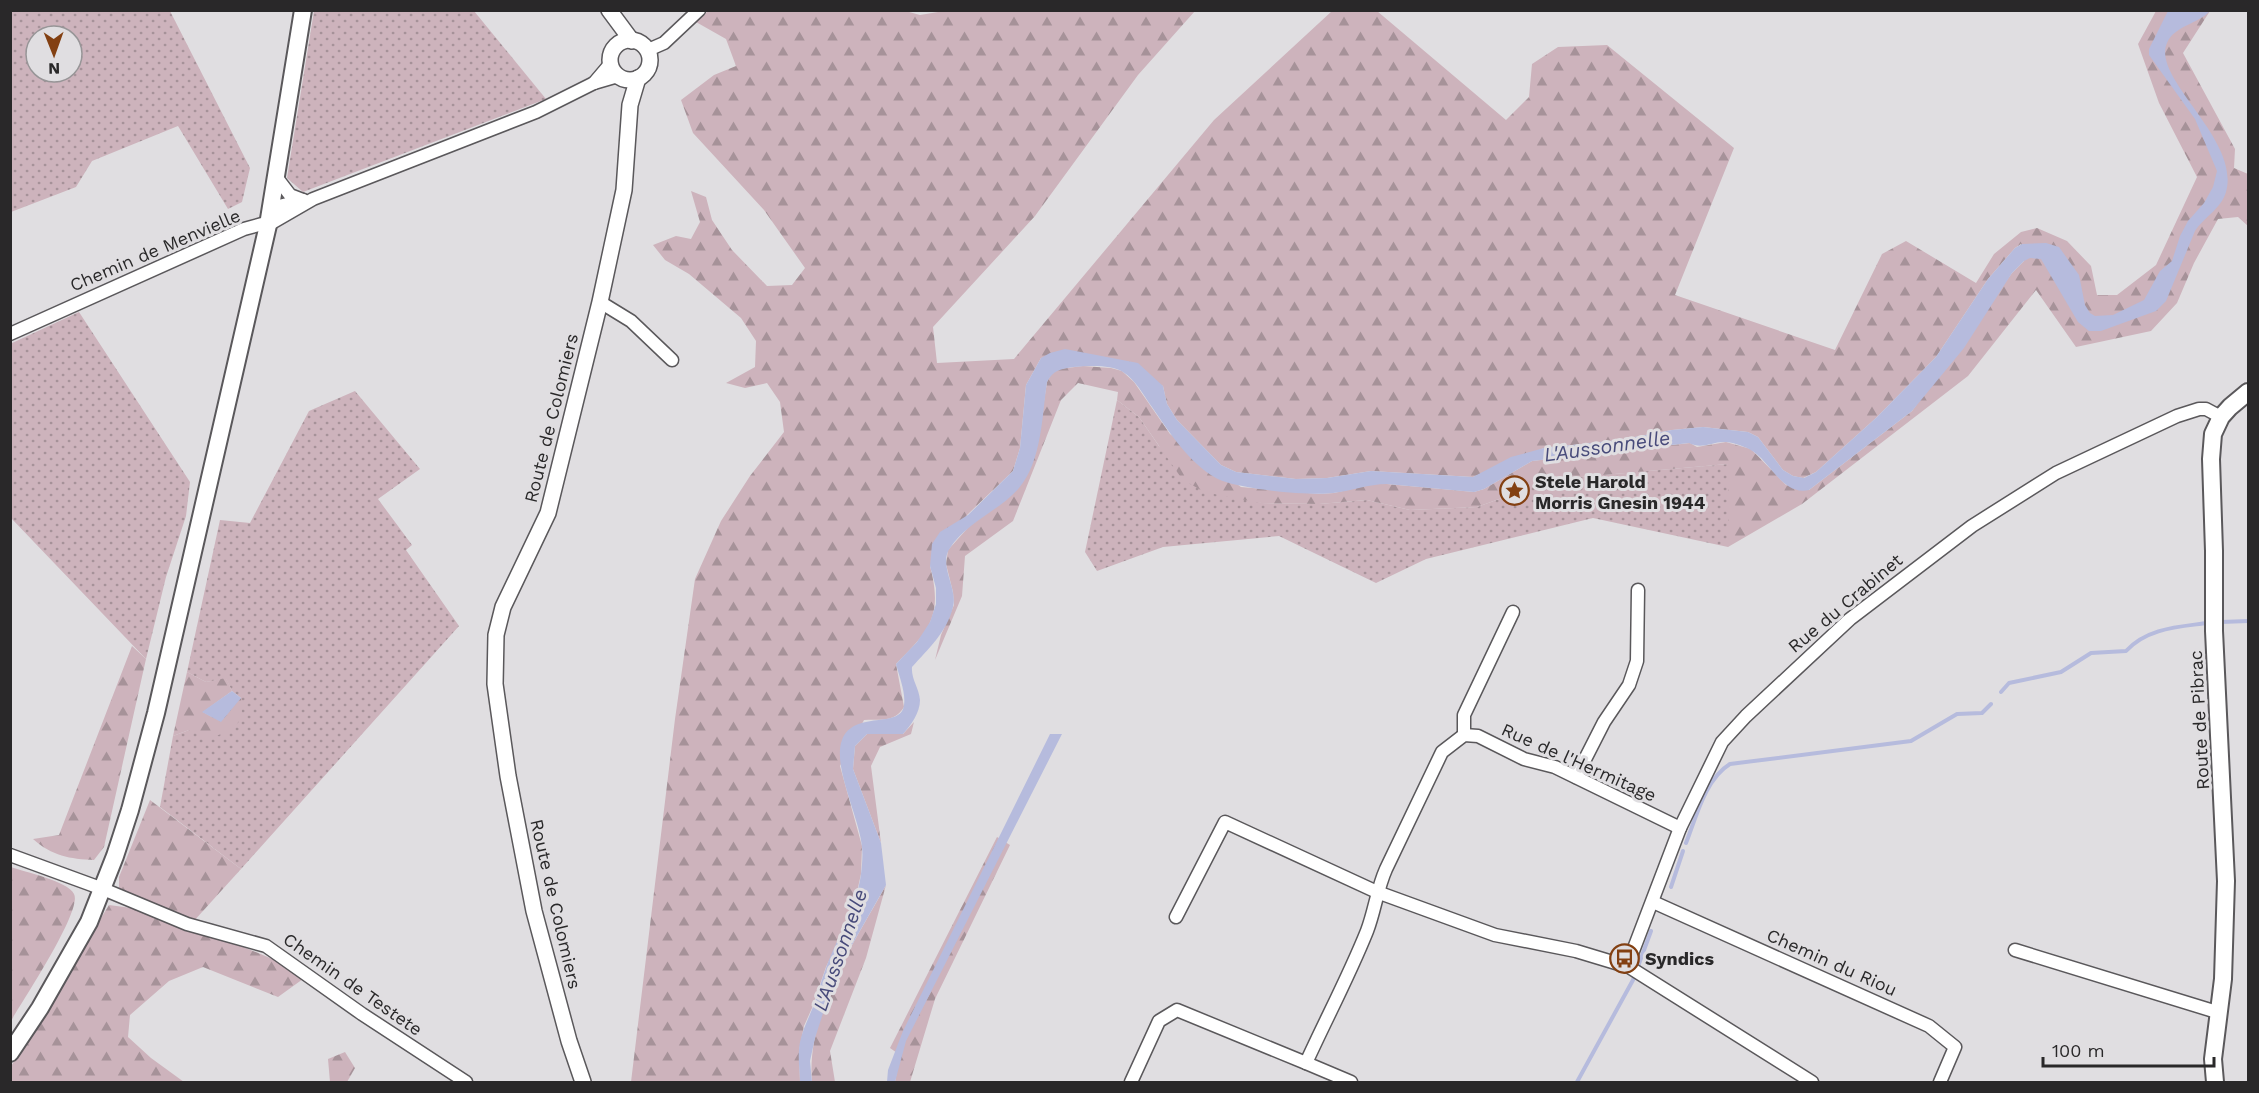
<svg xmlns="http://www.w3.org/2000/svg" width="2259" height="1093" font-family="'Work Sans',sans-serif">
  <defs>
    <pattern id="grass-dots" width="8" height="8" patternUnits="userSpaceOnUse" patternTransform="scale(1.5)"><rect width="8" height="8" fill="#cdb3bc"/><path d="M2 2h.1M6 6h.1" fill="none" stroke="#a69299" stroke-width="1.8" stroke-linecap="round"/></pattern>
    <pattern id="forest-firs" width="22" height="20" patternUnits="userSpaceOnUse" patternTransform="scale(1.5)"><rect width="22" height="20" fill="#cdb3bc"/><path d="M5 1l3.5 6h-7zM16 11l3.5 6h-7z" fill="#a69299"/></pattern>
  </defs>
  <rect width="100%" height="100%" fill="#e0dee1"/>
  <g fill="url(#grass-dots)" fill-rule="evenodd">
    <path d="M11 10 170 11 250 168 242 202 228 209 178 126 92 161 76 187 11 212ZM36 36H72V72H36Z"/>
    <polygon points="314,11 474,11 546,99 303,192 287,178"/>
    <polygon points="79,312 190,482 186,516 166,577 146,659 11,518 10,344"/>
    <polygon points="355,391 420,469 378,499 412,545 406,550 459,626 241,869 160,807 173,736 189,730 241,698 232,691 226,679 206,682 187,672 220,520 250,523 309,411"/>
    <polygon points="1117,400 1139,417 1159,446 1261,503 1319,504 1367,500 1410,510 1477,507 1502,498 1534,481 1728,464 1728,547 1593,518 1426,559 1376,583 1279,536 1163,547 1097,571 1085,552"/>
  </g>
  <g fill="url(#forest-firs)">
    <path d="M902 10 920 15 950 10 1195 11 1138 75 1035 216 933 327 937 363 1014 359 1214 120 1332 11H1377L1506 120 1529 97 1532 64 1558 47 1607 45 1734 148 1675 295 1835 350 1882 254 1906 241 1976 283 1994 254 2021 232 2037 228 2067 241 2091 266 2097 295H2117L2156 265 2197 177 2159 103 2138 44 2156 11H2210L2183 53 2235 149 2234 168 2248 174V226L2238 217 2218 219 2194 263 2177 303 2151 331 2076 347 2036 290 1968 376 1802 504 1728 547V464L1535 481 1502 498 1477 507 1410 510 1367 500 1319 504 1261 503 1204 492 1182 479 1139 417 1117 400 1118 392 1078 383 1061 400 1013 521 965 556 962 596 935 660 941 635 954 605 953 592 946 564 948 550 1036 452 1047 382 1051 374 1059 369 1083 366 1111 368 1122 371 1134 382 1170 434 1241 487 1319 494 1334 493 1373 484H1387L1474 492 1484 489 1532 461 1690 443 1697 447 1726 442 1751 449 1786 485 1809 490 1912 411 2012 273 2024 261 2021 244 2015 248 1988 279 1936 357 1877 417 1816 472 1803 478 1793 476 1783 470 1758 437 1748 432 1703 427 1672 430 1619 440 1544 448 1473 477 1371 471 1327 478 1296 479 1236 472 1221 465 1177 420 1167 404 1163 386 1071 351 1041 358 1026 385 1020 448 1013 471 967 515 930 566C943 616 930 630 896 664L904 707C894 723 880 719 864 720L840 766 862 846 861 874 853 910 826 967 812 1008 804 1026 799 1051 800 1082H631L675 719 695 579 721 521 750 476 784 432 780 402 767 383 745 388 726 383 755 367 756 341 741 318 689 274 665 260 653 245 676 236 691 239 700 222 691 191 706 197 712 220 732 250 767 286 792 285 805 268 764 210 693 133 681 100 714 75 736 66 726 39 696 22 708 11Z"/>
    <path d="M132 646 146 659 104 847 94 860C70 859 52 856 33 839L59 835Z"/>
    <polygon points="187,672 206,682 226,678 232,691 203,712 221,722 241,698 242,719 229,731 208,739 189,730 173,736"/>
    <polygon points="914,722 911,734 880,747 871,766 881,843 853,769 855,746 867,734 903,734"/>
    <polygon points="150,800 241,869 193,922 119,890 119,877"/>
    <polygon points="997,837 1010,845 935,999 910,1082 895,1082 900,1055 890,1048"/>
    <path d="M11 867C24 872 68 881 74 894 83 910 22 1002 11 1021Z"/>
    <path d="M886 885 866 958 830 1051 835 1082H812C806 1012 854 944 886 885Z"/>
    <polygon points="109,905 161,912 277,961 303,979 278,997 203,967 169,981 130,1015 128,1037 151,1058 184,1082 11,1082 10,1068"/>
    <polygon points="345,1052 355,1068 347,1082 330,1082 328,1059"/>
  </g>
  <g fill="#b6bbdd">
    <path d="M2168 11H2210C2198 24 2174 26 2167 43 2151 79 2241 139 2226 192 2221 209 2204 217 2195 231L2166 301 2156 311 2101 331H2089L2078 322 2041 259 2030 258 2024 261 2012 273 1964 348 1912 411 1809 490C1781 496 1770 459 1749 449 1743 446 1732 442 1726 442 1712 441 1703 450 1689 443L1532 461 1484 489 1474 492 1387 484C1368 484 1352 491 1333 493 1310 496 1235 489 1216 478 1189 463 1169 432 1152 407 1143 395 1136 380 1123 372 1110 364 1088 366 1073 367 1061 369 1053 370 1047 382 1042 415 1042 461 1019 488 1000 510 966 523 950 548 938 565 958 588 953 607 947 632 928 649 912 667 911 679 919 688 920 700 920 713 911 725 903 734H867L855 746 853 769 881 843 886 885 836 973 815 1038 810 1061 812 1082H800C800 1072 798 1061 799 1050 800 1035 807 1022 813 1007 818 994 821 981 826 968 838 935 856 910 861 874 862 866 863 855 862 847 860 819 832 766 842 740 854 709 901 730 904 705 906 693 899 676 896 664L917 642 930 622 936 604V588L930 566 932 544 940 532 968 515 1013 471 1020 448 1026 385 1041 358 1050 353 1065 349 1138 363 1163 386 1167 404 1177 420 1221 465 1236 472 1296 479 1327 478 1371 471 1473 477 1511 457 1544 448 1619 440 1672 430 1703 427 1748 432 1758 437 1783 470 1793 476 1804 478 1816 472 1877 417 1936 357 1988 279 2015 248 2022 244 2046 243 2059 247 2079 275 2085 305 2090 313 2095 316 2113 315 2144 300 2160 271 2172 261 2180 236 2188 221 2204 203 2213 187 2217 171 2195 119 2149 55V49Z"/>
    <polygon points="232,691 241,698 221,722 202,712"/>
    <polygon points="1050,734 1062,734 906,1041 895,1082 887,1082 888,1070 903,1031"/>
  </g>
  <g fill="none" stroke-linecap="round" stroke-linejoin="round">
    <g stroke="#b6bbdd" stroke-width="4">
      <polyline points="2221,622 2248,621"/>
      <path d="M2001 692 2009 683 2061 672 2091 653 2126 651C2147 628 2178 627 2207 623"/>
      <path d="M1686 843C1696 818 1705 779 1730 764L1911 741 1957 714 1982 713 1991 704"/>
      <polyline points="1671,887 1683,851"/>
      <polyline points="1577,1082 1633,980 1651,931"/>
    </g>
    <defs>
      <g id="minor">
        <polyline points="648,50 664,43 699,10"/>
        <polyline points="594,83 611,63"/>
        <polyline points="277,178 290,195 303,200"/>
        <polyline points="271,211 279,206 303,200"/>
        <polyline points="600,302 631,321 672,360"/>
        <polyline points="10,334 244,229 262,224 268,225 313,199 536,112 594,83 618,76"/>
        <polyline points="1464,735 1464,715 1513,612"/>
        <polyline points="1576,777 1604,722 1629,685 1637,661 1638,590"/>
        <polyline points="10,855 103,889 187,924 266,946 362,1014 466,1082"/>
        <polyline points="1653,902 1929,1026 1955,1047 1940,1082"/>
        <polyline points="1176,917 1225,822 1377,892 1495,935 1576,951 1629,967 1812,1082"/>
        <polyline points="2015,950 2220,1013"/>
        <polyline points="1629,967 1633,951 1680,828 1722,742 1746,716 1850,619 1972,526 2056,473 2177,416 2199,409 2206,409 2221,417"/>
        <polyline points="1131,1082 1159,1021 1177,1010 1306,1063"/>
        <path d="M1351 1082 1306 1063C1326 1019 1349 976 1367 931 1375 910 1377 889 1386 869L1442 752 1464 735 1478 736 1524 759 1555 767 1680 828"/>
      </g>
      <g id="tertiary">
        <polyline points="609,10 632,41"/>
        <circle cx="630" cy="60" r="20"/>
        <polyline points="583,1082 569,1041 534,911 508,776 495,684 496,635 503,607 548,513 600,302 624,190 630,105 638,78"/>
      </g>
      <g id="secondary">
        <polyline points="10,1053 40,1008 89,922 115,856 130,810 156,713 268,225 303,10"/>
        <polyline points="2215,1082 2213,1059 2223,979 2226,881 2214,631 2214,551 2211,459 2213,434 2221,417 2230,407 2248,392"/>
      </g>
    </defs>
    <use href="#minor" stroke="#5a585b" stroke-width="15"/>
    <use href="#tertiary" stroke="#5a585b" stroke-width="18"/>
    <use href="#secondary" stroke="#5a585b" stroke-width="20"/>
    <use href="#minor" stroke="#fff" stroke-width="12"/>
    <use href="#tertiary" stroke="#fff" stroke-width="15"/>
    <use href="#secondary" stroke="#fff" stroke-width="16"/>
  </g>
  <defs>
    <symbol id="sight-ring" viewBox="-11 -11 22 22"><circle r="9.5" fill="#e0dee1" stroke="#834012" stroke-width="1.5"/><path d="M0-6L1.8-2.2L6-1.7L2.9 1.2L3.7 5.4L0 3.3L-3.7 5.4L-2.9 1.2L-6-1.7L-1.8-2.2Z" fill="#834012"/></symbol>
    <symbol id="bus-ring" viewBox="-11 -11 22 22"><circle r="9.5" fill="#e0dee1" stroke="#834012" stroke-width="1.5"/><path d="M-5-6H5V4H4V6H2V4H-2V6H-4V4H-5ZM-3.5-4V0h7V-4ZM-3.5 1.2v1.5H-2V1.2ZM2 1.2v1.5H3.5V1.2Z" fill="#834012"/></symbol>
  </defs>
  <g fill-rule="evenodd">
    <use href="#sight-ring" x="1498" y="474" width="33" height="33"/>
    <use href="#bus-ring" x="1608" y="942" width="33" height="33"/>
  </g>
  <g text-anchor="middle" dominant-baseline="central" stroke-width="6" stroke-linejoin="round" paint-order="stroke">
    <g font-size="18" fill="#292829" stroke="#e0dee1">
      <text transform="translate(155 250) rotate(-23)">Chemin de Menvielle</text>
      <text transform="translate(551 418) rotate(-76)">Route de Colomiers</text>
      <text transform="translate(1845 603) rotate(-40)">Rue du Crabinet</text>
      <text transform="translate(2199 720) rotate(-93)">Route de Pibrac</text>
      <text transform="translate(1579 762) rotate(24)">Rue de l'Hermitage</text>
      <text transform="translate(556 904) rotate(77)">Route de Colomiers</text>
      <text transform="translate(1832 962) rotate(24)">Chemin du Riou</text>
      <text transform="translate(353 984) rotate(35)">Chemin de Testete</text>
    </g>
    <g font-size="18" font-weight="bold" fill="#292829" stroke="#e0dee1" text-anchor="start">
      <text x="1535" y="481">Stele Harold<tspan x="1535" dy="21">Morris Gnesin 1944</tspan></text>
      <text x="1645" y="958">Syndics</text>
    </g>
    <g font-size="20" font-style="italic" fill="#474a7a" stroke="#e0dee1">
      <text transform="translate(1607 446) rotate(-8)">L'Aussonnelle</text>
      <text transform="translate(840 950) rotate(-71)">L'Aussonnelle</text>
    </g>
  </g>
  <rect width="2259" height="1093" fill="none" stroke="#292829" stroke-width="24"/>
  <g transform="translate(54 54) rotate(179)"><circle r="28" fill="#e0dee1" stroke="#979597" stroke-width="1.5"/>
  <path d="M0-4.5L10 22L0 15L-10 22Z" fill="#834012"/>
  <text y="-9" font-size="16" font-weight="bold" text-anchor="middle" fill="#292829">N</text>
  </g>
  <path d="M2043 1057v9h171v-9" fill="none" stroke="#292829" stroke-width="3"/>
  <text x="2052" y="1057" font-size="18" fill="#292829" stroke="#e0dee1" stroke-width="4.5" paint-order="stroke">100 m</text>
</svg>
